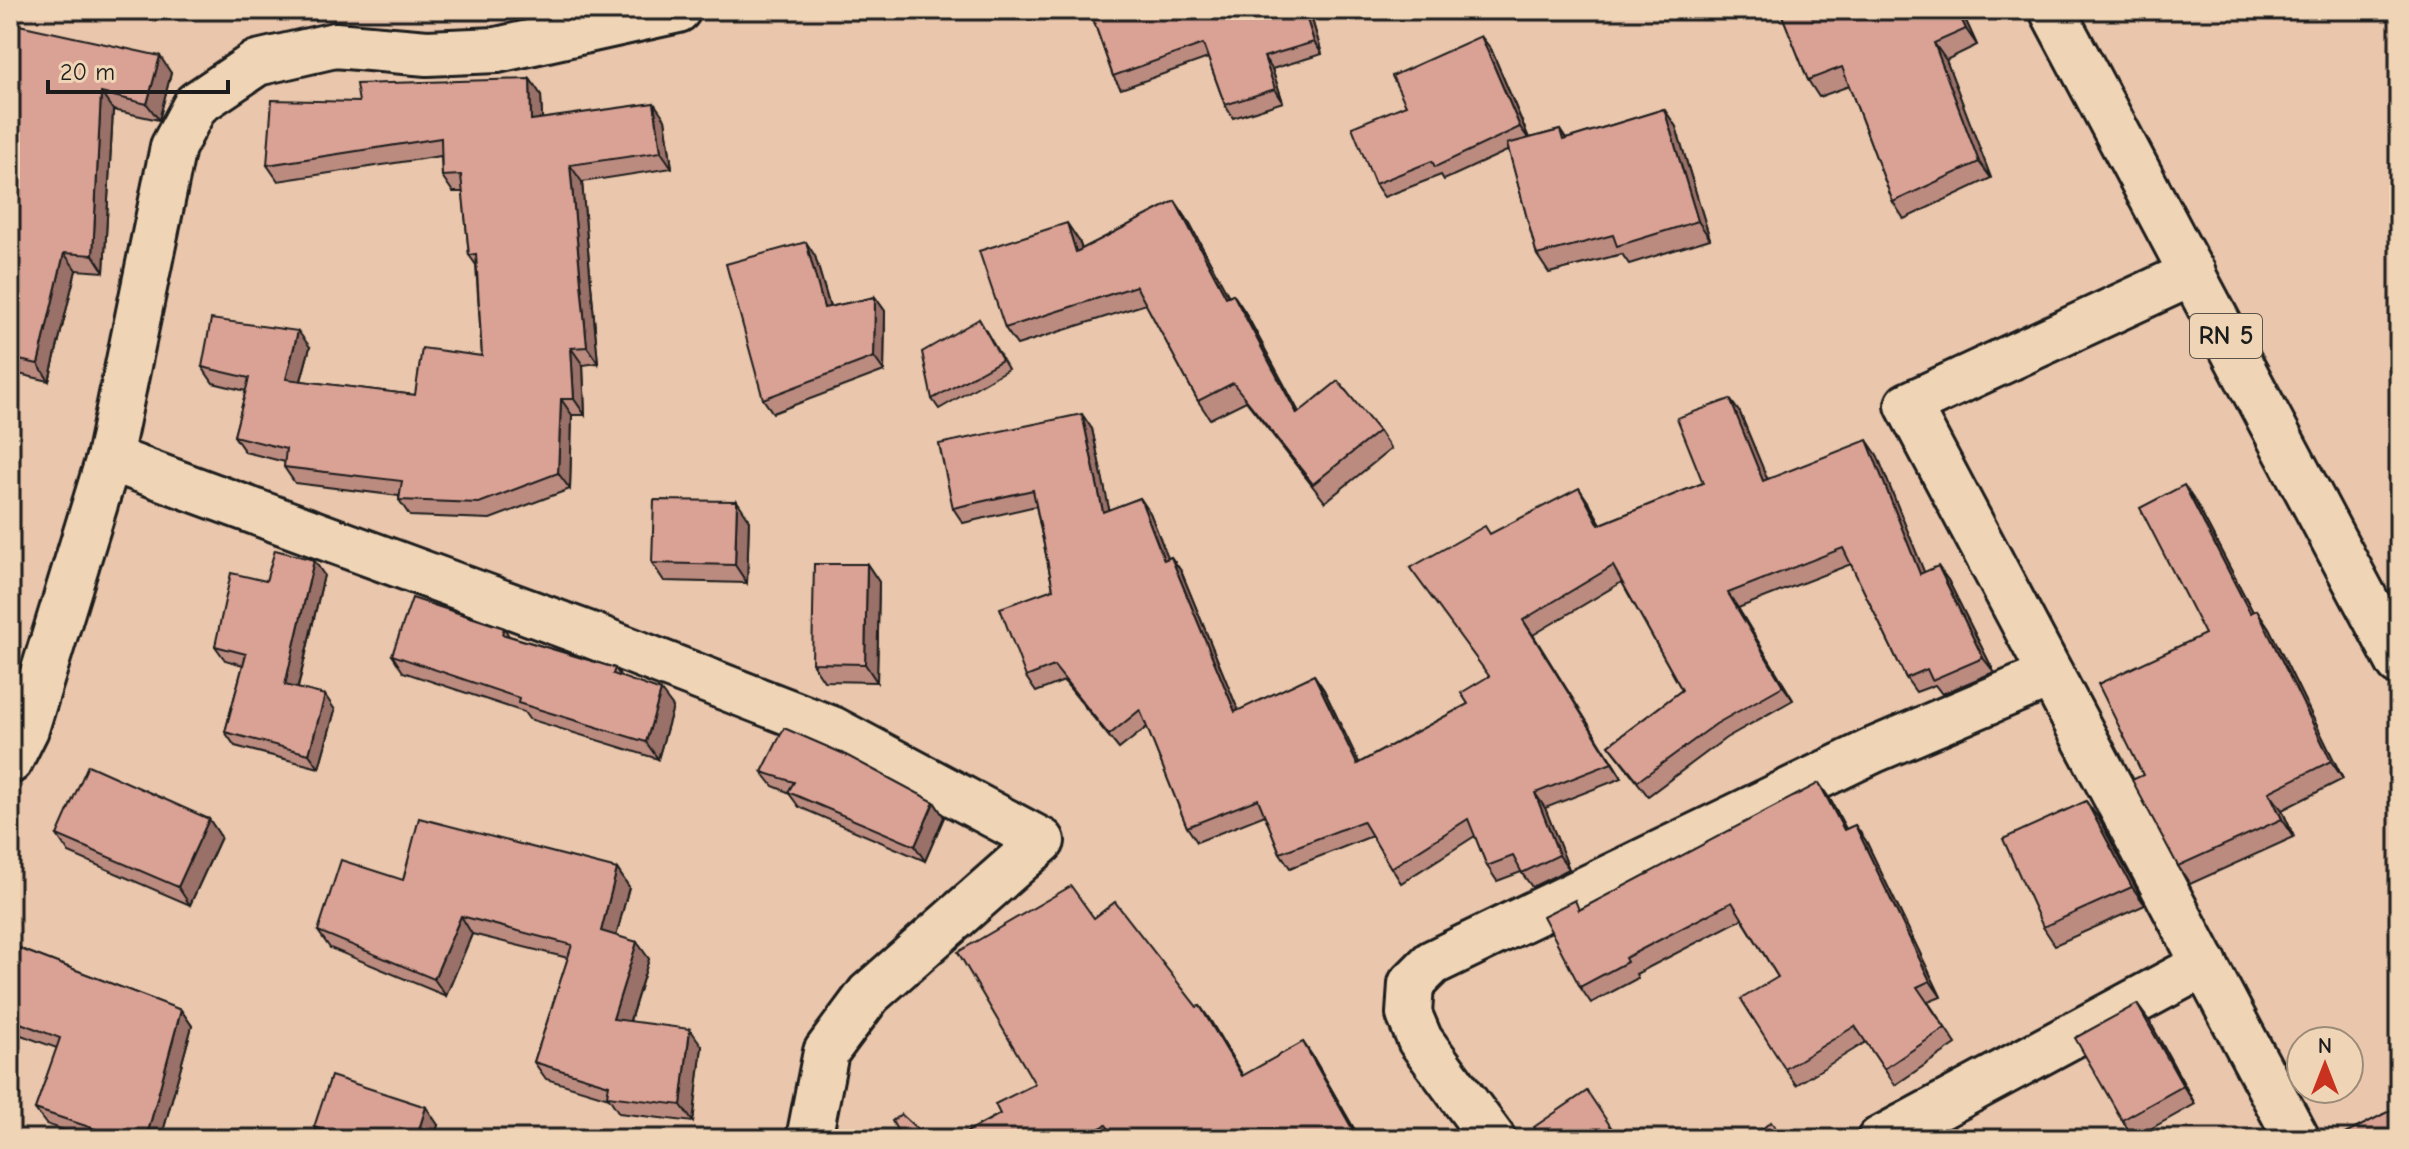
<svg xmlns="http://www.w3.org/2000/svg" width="2409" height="1149" font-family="'Comic Neue',sans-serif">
  <rect width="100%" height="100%" fill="#e9c6ac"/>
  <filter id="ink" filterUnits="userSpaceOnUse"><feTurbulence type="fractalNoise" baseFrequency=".0125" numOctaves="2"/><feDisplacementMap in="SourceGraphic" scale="16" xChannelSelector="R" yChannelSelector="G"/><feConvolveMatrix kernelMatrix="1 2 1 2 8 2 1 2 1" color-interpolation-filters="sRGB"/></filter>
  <g filter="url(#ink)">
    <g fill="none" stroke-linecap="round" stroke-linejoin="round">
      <defs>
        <g id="minor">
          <polyline points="2193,273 1908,405 2297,1139"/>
          <polyline points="109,458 593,636 832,729 1042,841 869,994 826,1052 809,1139"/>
          <polyline points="10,761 26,729 109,458 173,147 196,104 257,63 335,45 427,53 497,50 678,10"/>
          <polyline points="1493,1139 1420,1040 1409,1014 1411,984 1432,963 1874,750 2051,675"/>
          <polyline points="1880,1139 2205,964"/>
        </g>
        <polyline id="primary" points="2052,10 2399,663"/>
      </defs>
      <use href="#minor" stroke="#1c1c1c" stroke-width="50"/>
      <use href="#primary" stroke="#1c1c1c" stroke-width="50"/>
      <use href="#minor" stroke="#efd5b6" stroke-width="44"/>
      <use href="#primary" stroke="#efd5b6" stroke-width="44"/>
    </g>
    <g fill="#bb8b80" stroke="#1c1c1c" stroke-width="2">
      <polygon points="1090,10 1330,10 1311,16 1322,54 1272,69 1283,102 1233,118 1225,105 1208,58 1121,89 1113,76"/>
      <polygon points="1780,10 1961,10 1977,45 1946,60 1991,178 1904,219 1893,202 1849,86 1819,97 1808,80"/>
      <polygon points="10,23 171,73 159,120 113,110 104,272 76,270 49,381 10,372"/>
      <polygon points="1491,49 1529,138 1560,130 1566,139 1664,109 1676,127 1710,239 1629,264 1622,254 1549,273 1537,255 1509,150 1444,180 1441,175 1384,197 1375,184 1406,105"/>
      <polygon points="530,79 541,95 542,119 665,119 672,168 582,182 598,363 583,365 585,415 572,415 570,489 490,519 410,516 399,500 399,496 295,483 284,467 285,462 245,452 234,436 246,391 213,383 202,367 310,347 301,381 415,395 482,356 476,265 469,255 463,192 453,192 442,176 441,156 278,181 267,165 359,102"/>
      <polygon points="1175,201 1187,219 1228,296 1233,294 1245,312 1299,412 1379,431 1391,449 1325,502 1246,401 1210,419 1198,401 1146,304 1017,345 1005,328 1079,241 1082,249"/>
      <polygon points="815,256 830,307 875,297 885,311 884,371 773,413 763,399"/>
      <polygon points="979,319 1008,369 939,409 932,399"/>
      <polygon points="1740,413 1767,479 1877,455 1924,572 1948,580 1994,672 1942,694 1935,685 1916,692 1906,678 1851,564 1738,608 1793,700 1726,738 1648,796 1609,745 1682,690 1622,582 1533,635 1622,778 1545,808 1569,869 1532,887 1521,872 1497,881 1487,866 1475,836 1401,883 1372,836 1290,868 1280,853 1265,815 1197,842 1187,827 1147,727 1119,749 1064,681 1036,692 1026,677 1053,589 1036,506 963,523 953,508 1092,429 1109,510 1140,498 1150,513 1168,558 1171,557 1181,571 1238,711 1314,675 1324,690 1359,763 1468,704 1489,676 1491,534 1589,503 1601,524 1703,483"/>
      <polygon points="2196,503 2253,612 2257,610 2269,628 2343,779 2282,810 2294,837 2190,884 2178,866 2205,634"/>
      <polygon points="749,519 747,583 664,581 652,563"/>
      <polygon points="867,564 879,582 877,682 824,681 812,663"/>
      <polygon points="324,575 298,688 335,710 319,768 235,746 225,732 243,665 225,660 215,646 266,581"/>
      <polygon points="504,628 509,636 615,668 621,677 673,707 658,759 529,719 524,712 403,672 392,655"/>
      <polygon points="762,772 934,802 944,817 925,861 799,807 788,792 773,786"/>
      <polygon points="1830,799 1846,829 1855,825 1866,841 1941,997 1928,1002 1956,1044 1895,1085 1866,1042 1796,1085 1785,1069 1778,977 1742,919 1636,974 1638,978 1591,1003 1580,987 1581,909"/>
      <polygon points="209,819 221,837 190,905 69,853 57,835"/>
      <polygon points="2099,819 2145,905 2055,945 2043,927"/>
      <polygon points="617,869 629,887 616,936 649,959 630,1021 702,1046 693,1122 619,1113 609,1098 546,1079 534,1062 568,958 472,934 446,996 330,948 318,931 403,880"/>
      <polygon points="1094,918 1197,1007 1200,1006 1210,1020 1243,1076 1303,1042 1313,1057 1360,1139 954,1139 1000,1114 1035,1084"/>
      <polygon points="10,945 181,1010 192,1026 161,1139 90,1139 46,1124 35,1109 57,1048 10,1031"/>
      <polygon points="2150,1022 2195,1104 2134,1138 2122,1120"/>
      <polygon points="438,1125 434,1139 322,1139 314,1127"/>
    </g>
    <g fill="#997168" stroke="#1c1c1c" stroke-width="2">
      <polygon points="1304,10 1307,10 1311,16 1322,54 1314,42"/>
      <polygon points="1957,10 1961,10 1977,45 1966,29"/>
      <polygon points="1481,36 1491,49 1530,141 1520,127"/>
      <polygon points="1934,43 1946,60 1991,178 1979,162"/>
      <polygon points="160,56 171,73 159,120 147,104"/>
      <polygon points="1264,57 1272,69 1283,102 1275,89"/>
      <polygon points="530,79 541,95 543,136 531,120"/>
      <polygon points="101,93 113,110 104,272 93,255"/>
      <polygon points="654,103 665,119 672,168 661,152"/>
      <polygon points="1664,109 1676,127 1710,239 1698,221"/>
      <polygon points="570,165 582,182 598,363 587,347"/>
      <polygon points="1175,201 1187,219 1239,315 1226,297"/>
      <polygon points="1067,223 1079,241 1089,270 1076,252"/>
      <polygon points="806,242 815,256 834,322 824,308"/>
      <polygon points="64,253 76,270 49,381 38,364"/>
      <polygon points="1233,294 1245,312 1309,432 1297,414"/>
      <polygon points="875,297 885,311 884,371 874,357"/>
      <polygon points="298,331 310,347 297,395 286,379"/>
      <polygon points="571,348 583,365 585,415 574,399"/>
      <polygon points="561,399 572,415 570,489 558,473"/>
      <polygon points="1730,399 1740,413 1774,495 1763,481"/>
      <polygon points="1082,414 1092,429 1113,527 1103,512"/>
      <polygon points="1867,440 1877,455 1931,589 1920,574"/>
      <polygon points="2184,485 2196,503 2263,631 2250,613"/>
      <polygon points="1579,488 1589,503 1610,540 1599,525"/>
      <polygon points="1140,498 1150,513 1174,574 1164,560"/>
      <polygon points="737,501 749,519 747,583 735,565"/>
      <polygon points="1171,557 1181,571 1245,727 1235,712"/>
      <polygon points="314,560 324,575 295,699 285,685"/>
      <polygon points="867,564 879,582 877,682 865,664"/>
      <polygon points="1938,566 1948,580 1994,672 1983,658"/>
      <polygon points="1728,593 1738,608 1793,700 1783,686"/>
      <polygon points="2257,610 2269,628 2343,779 2331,761"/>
      <polygon points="1523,620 1533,635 1622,778 1612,763"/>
      <polygon points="1314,675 1324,690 1367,779 1357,764"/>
      <polygon points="661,691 673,707 658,759 646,742"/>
      <polygon points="325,695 335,710 319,768 309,754"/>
      <polygon points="1819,783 1830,799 1855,846 1844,830"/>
      <polygon points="2269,792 2282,810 2294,837 2282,819"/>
      <polygon points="1535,793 1545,808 1569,869 1559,855"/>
      <polygon points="2086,801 2099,819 2145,905 2132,887"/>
      <polygon points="934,802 944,817 925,861 915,846"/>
      <polygon points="209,819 221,837 190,905 178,887"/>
      <polygon points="1855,825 1866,841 1941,997 1930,981"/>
      <polygon points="617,869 629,887 613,948 601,931"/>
      <polygon points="461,916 472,934 446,996 434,979"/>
      <polygon points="637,942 649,959 625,1036 613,1019"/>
      <polygon points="2137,1004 2150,1022 2195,1104 2183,1086"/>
      <polygon points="1200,1006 1210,1020 1252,1091 1242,1076"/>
      <polygon points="181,1010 192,1026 161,1139 146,1139"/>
      <polygon points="690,1029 702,1046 693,1122 681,1105"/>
      <polygon points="1303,1042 1313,1057 1360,1139 1358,1139"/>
      <polygon points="426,1107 438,1125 434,1139 416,1139"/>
    </g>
    <g fill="#daa295" stroke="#1c1c1c" stroke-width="2">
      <polygon points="1090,10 1304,10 1314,42 1264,57 1275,89 1225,105 1203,44 1113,76"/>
      <polygon points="1780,10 1957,10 1966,29 1934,43 1979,162 1893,202 1842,67 1808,80"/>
      <polygon points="10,23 160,56 147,104 101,93 93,255 64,253 38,364 10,358"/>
      <polygon points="1481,36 1520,127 1435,167 1432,161 1375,184 1352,127 1406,105 1392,76"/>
      <polygon points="530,79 531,120 654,103 661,152 570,165 587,347 571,348 574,399 561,399 558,473 479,503 399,500 402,481 284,467 286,449 234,436 249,378 202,367 211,319 298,331 286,379 415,395 422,348 482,356 476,254 469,255 461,175 442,176 441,138 267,165 272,100 359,102 356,84"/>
      <polygon points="1664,109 1698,221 1617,246 1613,235 1537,255 1507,144 1560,130 1563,140"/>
      <polygon points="1175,201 1226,297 1233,294 1297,414 1338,381 1379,431 1313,484 1233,383 1198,401 1136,286 1005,328 979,251 1067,223 1076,252"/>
      <polygon points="806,242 824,308 875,297 874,357 763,399 726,264"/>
      <polygon points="979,319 1002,360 932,399 922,352"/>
      <polygon points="1730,399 1763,481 1867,440 1920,574 1938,566 1983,658 1932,680 1927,669 1906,678 1843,548 1728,593 1783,686 1716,724 1638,781 1609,745 1682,690 1613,566 1523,620 1612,763 1535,793 1559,855 1522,873 1513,856 1487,866 1468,819 1391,868 1363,821 1280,853 1258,799 1187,827 1140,710 1109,735 1054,666 1026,677 1000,608 1053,589 1033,490 953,508 939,444 1082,414 1103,512 1140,498 1164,560 1171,557 1235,712 1314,675 1357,764 1468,704 1461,693 1489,676 1410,568 1485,526 1490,534 1579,488 1599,525 1703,483 1677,418"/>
      <polygon points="2184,485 2250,613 2257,610 2331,761 2269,792 2282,819 2178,866 2132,780 2143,775 2098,684 2205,634 2140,508"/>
      <polygon points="654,500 737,501 735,565 652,563"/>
      <polygon points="275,550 314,560 285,685 325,695 309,754 225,732 246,654 215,646 231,573 266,581"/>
      <polygon points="814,564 867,564 865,664 812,663"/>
      <polygon points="412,598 504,628 502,634 615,668 613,674 661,691 646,742 518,703 519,698 392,655"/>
      <polygon points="784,728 844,754 934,802 915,846 788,792 794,782 762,772"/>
      <polygon points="88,765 209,819 178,887 57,835"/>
      <polygon points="1819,783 1844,830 1855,825 1930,981 1917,987 1945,1028 1884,1069 1855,1026 1785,1069 1741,999 1778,977 1732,902 1625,958 1627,962 1580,987 1543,916 1575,900 1579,910"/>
      <polygon points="2086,801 2132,887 2043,927 2003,839"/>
      <polygon points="419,818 617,869 601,931 637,942 613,1019 690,1029 681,1105 607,1096 609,1085 534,1062 572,945 461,916 434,979 318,931 341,860 403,880"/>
      <polygon points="1071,886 1094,918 1115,902 1197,1007 1200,1006 1242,1076 1303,1042 1358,1139 1117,1139 1106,1125 1078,1139 954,1139 1000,1114 995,1104 1035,1084 958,952"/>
      <polygon points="10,945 181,1010 146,1139 125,1139 35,1109 60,1038 10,1019"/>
      <polygon points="2137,1004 2183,1086 2122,1120 2075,1038"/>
      <polygon points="331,1076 426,1107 416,1139 351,1139 314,1127"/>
      <polygon points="1587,1091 1619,1139 1542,1139 1534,1127"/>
      <polygon points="2399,1106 2399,1139 2348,1139 2345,1134"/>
      <polygon points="901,1114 928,1139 902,1139 892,1121"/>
      <polygon points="1771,1122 1784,1139 1749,1139"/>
    </g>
  </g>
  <g text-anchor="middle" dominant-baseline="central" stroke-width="6" stroke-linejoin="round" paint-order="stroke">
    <rect fill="#efd5b6" stroke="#5b544a" stroke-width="2" x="2190" y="314" width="72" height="44" rx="6"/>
    <g font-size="26" font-weight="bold" fill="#1c1c1c">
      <text x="2226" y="336">RN 5</text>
    </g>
  </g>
  <rect width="2409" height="1149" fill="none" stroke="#efd5b6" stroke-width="40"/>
  <rect x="20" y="20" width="2369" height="1109" fill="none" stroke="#1c1c1c" stroke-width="3" filter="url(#ink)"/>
  <g transform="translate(2325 1065)"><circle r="38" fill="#efd5b6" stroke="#9b8b78" stroke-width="2"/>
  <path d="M0-6L14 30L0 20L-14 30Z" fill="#c8321e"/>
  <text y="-12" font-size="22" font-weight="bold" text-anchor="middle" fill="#1c1c1c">N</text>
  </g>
  <path d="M48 80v12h180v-12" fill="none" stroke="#1c1c1c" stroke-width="4"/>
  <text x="60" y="80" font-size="24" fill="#1c1c1c" stroke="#efd5b6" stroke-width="6" paint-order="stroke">20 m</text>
</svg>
